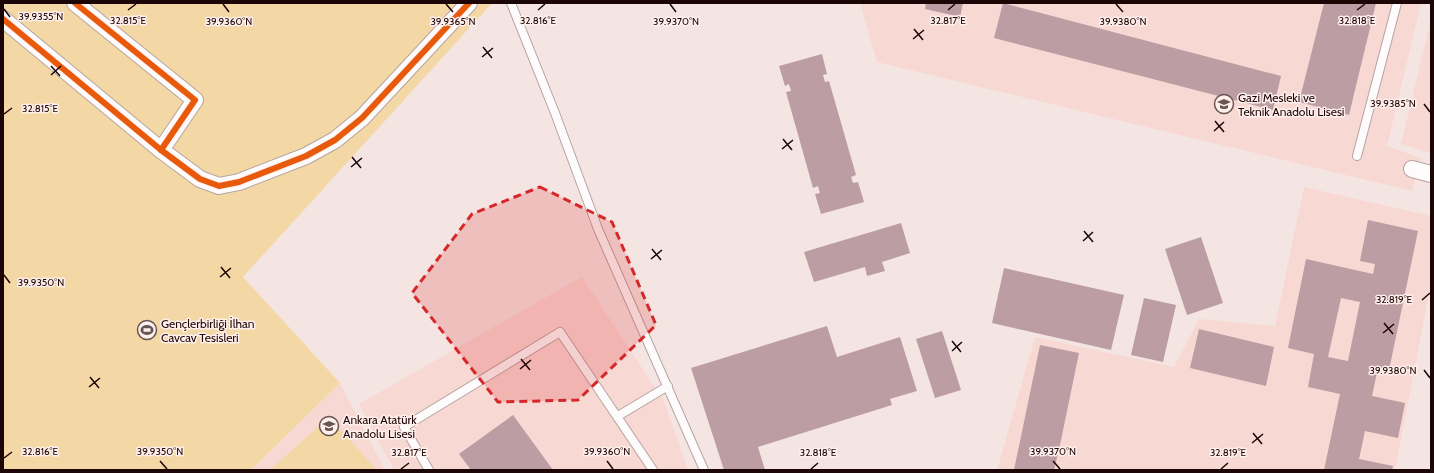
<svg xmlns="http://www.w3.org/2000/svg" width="1434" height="473" font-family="Cabin,sans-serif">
  <rect width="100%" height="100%" fill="#f4e5e3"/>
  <g fill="#f8d8d3">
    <polygon points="860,3 1421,3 1387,146 1421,158 1412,191 877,62"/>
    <polygon points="1431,20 1431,153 1401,144"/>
    <polygon points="1304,187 1431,216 1431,284 1395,470 997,470 1035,337 1174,367 1199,319 1275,326"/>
    <polygon points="582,277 664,401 688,470 394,470 359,404"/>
    <polygon points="340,383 385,470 251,470"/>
  </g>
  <g fill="#f3d8a5">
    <polygon points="3,3 492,3 243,277 340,383 251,470 3,470"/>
    <polygon points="329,417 377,470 270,470"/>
  </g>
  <g fill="#bb9da3" fill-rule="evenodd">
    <polygon points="926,3 963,3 960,17 925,9"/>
    <polygon points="1003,3 1281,76 1273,110 994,38"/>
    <polygon points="1324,3 1376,3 1349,115 1299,102"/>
    <polygon points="822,54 827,74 823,75 825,82 829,81 856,175 851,177 853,183 858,182 864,202 821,214 815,194 820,193 818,186 813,188 786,92 791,91 789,84 785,86 779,66"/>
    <path d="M1368 220 1418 231 1389 370 1378 368 1372 396 1405 403 1398 438 1365 431 1359 459 1393 466 1392 470H1324L1340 394 1308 387 1314 354 1288 348 1306 259 1373 274 1375 264 1360 261ZM1341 298 1360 302 1348 361 1328 357Z"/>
    <polygon points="901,223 910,253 882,262 885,271 867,276 865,267 814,282 804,252"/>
    <polygon points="1201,237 1223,303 1187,315 1165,249"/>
    <polygon points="1004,268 1124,295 1111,350 992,323"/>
    <polygon points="1144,298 1176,305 1163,362 1131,355"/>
    <polygon points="827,326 837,357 900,337 917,391 890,399 892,405 758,447 765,470 724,470 691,368"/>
    <polygon points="1199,329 1274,347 1266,386 1190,368"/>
    <polygon points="942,331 961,390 935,398 916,339"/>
    <polygon points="1040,345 1079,353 1060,445 1054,470 1014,470"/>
    <polygon points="513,415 553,470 471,470 459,454"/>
  </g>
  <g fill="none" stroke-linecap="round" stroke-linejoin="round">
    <defs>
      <g id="service">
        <polyline points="511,3 555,113 598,229 704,470"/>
        <polyline points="1357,156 1397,3"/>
        <polyline points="618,416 668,386"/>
        <polyline points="429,470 404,427 560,332 653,470"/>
      </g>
      <g id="minor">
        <polyline points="3,19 161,150 195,100 75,3"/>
        <polyline points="161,150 200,179 219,186 239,182 306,156 335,140 362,118 469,3"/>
        <polyline points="1412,169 1431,174"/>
      </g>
    </defs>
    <use href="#service" stroke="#b6a4a1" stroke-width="10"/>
    <use href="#minor" stroke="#b6a4a1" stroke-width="18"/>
    <use href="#service" stroke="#fdfbfb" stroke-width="8"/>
    <use href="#minor" stroke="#fdfbfb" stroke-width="16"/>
    <defs>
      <g id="cycleway">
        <polyline points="3,19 161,150 195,100 75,3"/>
        <polyline points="161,150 200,179 219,186 239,182 306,156 335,140 362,118 469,3"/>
      </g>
    </defs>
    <use href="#cycleway" stroke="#fff0ee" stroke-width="8"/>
    <use href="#cycleway" stroke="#e8590c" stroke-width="6"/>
  </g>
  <path fill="#d62828" fill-opacity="0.2" stroke="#d62828" stroke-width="3" stroke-dasharray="8 5" stroke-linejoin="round" d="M540 187 612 222 656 325 578 400 498 402 412 293 472 214Z"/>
  <path fill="none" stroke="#1c0605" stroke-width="1.5" d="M223 4 229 12M446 4 453 12M670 4 676 12M1116 4 1123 12M4 9 10 17M128 10 136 4M538 10 545 4M948 10 955 4M1357 10 1365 4M914 29 923 40M913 39 924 30M483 47 492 58M482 57 493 48M51 66 60 76M51 75 61 66M1424 104 1430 112M4 114 12 108M1215 121 1224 132M1214 131 1224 122M783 139 792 150M782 149 793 140M352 157 361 168M351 167 362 158M1084 231 1093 242M1083 241 1093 232M652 249 661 260M651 259 662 250M221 267 230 278M4 275 10 283M220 277 231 268M1422 300 1430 293M1384 323 1393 334M1383 333 1394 324M952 341 961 352M952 351 962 342M521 359 530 370M520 369 531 360M1424 370 1430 378M90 377 99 388M89 387 100 378M1253 433 1262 444M1252 443 1263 434M4 458 12 452M160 461 167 469M607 461 613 469M1053 461 1060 469M401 469 409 463M811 469 818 463M1221 469 1228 463"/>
  <defs>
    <symbol id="school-ring" viewBox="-11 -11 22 22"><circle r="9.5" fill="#fff0ee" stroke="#685453" stroke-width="1.5"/><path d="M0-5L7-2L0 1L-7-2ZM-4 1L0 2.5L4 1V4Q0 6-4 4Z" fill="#685453"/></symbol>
    <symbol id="stadium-ring" viewBox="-11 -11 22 22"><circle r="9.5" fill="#fff0ee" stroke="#685453" stroke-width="1.5"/><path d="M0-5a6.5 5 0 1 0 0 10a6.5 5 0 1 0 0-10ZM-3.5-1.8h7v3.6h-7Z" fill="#685453"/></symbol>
  </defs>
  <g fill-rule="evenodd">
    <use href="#school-ring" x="1213" y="93" width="22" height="22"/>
    <use href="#stadium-ring" x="136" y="319" width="22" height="22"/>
    <use href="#school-ring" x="318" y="415" width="22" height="22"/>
  </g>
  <g text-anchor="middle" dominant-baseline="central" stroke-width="3" stroke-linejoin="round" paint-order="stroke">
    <g font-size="12" fill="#1c0605" stroke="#fff0ee" text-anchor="start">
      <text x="1238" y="97">Gazi Mesleki ve<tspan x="1238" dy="14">Teknik Anadolu Lisesi</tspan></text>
      <text x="161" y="323">Gençlerbirliği İlhan<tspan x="161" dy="14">Cavcav Tesisleri</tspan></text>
      <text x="343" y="419">Ankara Atatürk<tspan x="343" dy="14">Anadolu Lisesi</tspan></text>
    </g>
  </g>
  <g font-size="10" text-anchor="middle" fill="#1c0605" stroke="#fff0ee" stroke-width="3" stroke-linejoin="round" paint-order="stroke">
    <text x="41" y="20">39.9355°N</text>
    <text x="538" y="24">32.816°E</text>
    <text x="948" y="24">32.817°E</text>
    <text x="1357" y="24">32.818°E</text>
    <text x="128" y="24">32.815°E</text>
    <text x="229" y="25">39.9360°N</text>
    <text x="453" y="25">39.9365°N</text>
    <text x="676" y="25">39.9370°N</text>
    <text x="1123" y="25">39.9380°N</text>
    <text x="1393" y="107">39.9385°N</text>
    <text x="40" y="112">32.815°E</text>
    <text x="41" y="286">39.9350°N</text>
    <text x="1394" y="303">32.819°E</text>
    <text x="1393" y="374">39.9380°N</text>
    <text x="160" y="455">39.9350°N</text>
    <text x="607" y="455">39.9360°N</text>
    <text x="1053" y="455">39.9370°N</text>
    <text x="40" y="455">32.816°E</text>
    <text x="409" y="456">32.817°E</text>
    <text x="818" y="456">32.818°E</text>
    <text x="1228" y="456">32.819°E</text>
  </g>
  <rect width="1434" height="473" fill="none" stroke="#1c0605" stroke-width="8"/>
</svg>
